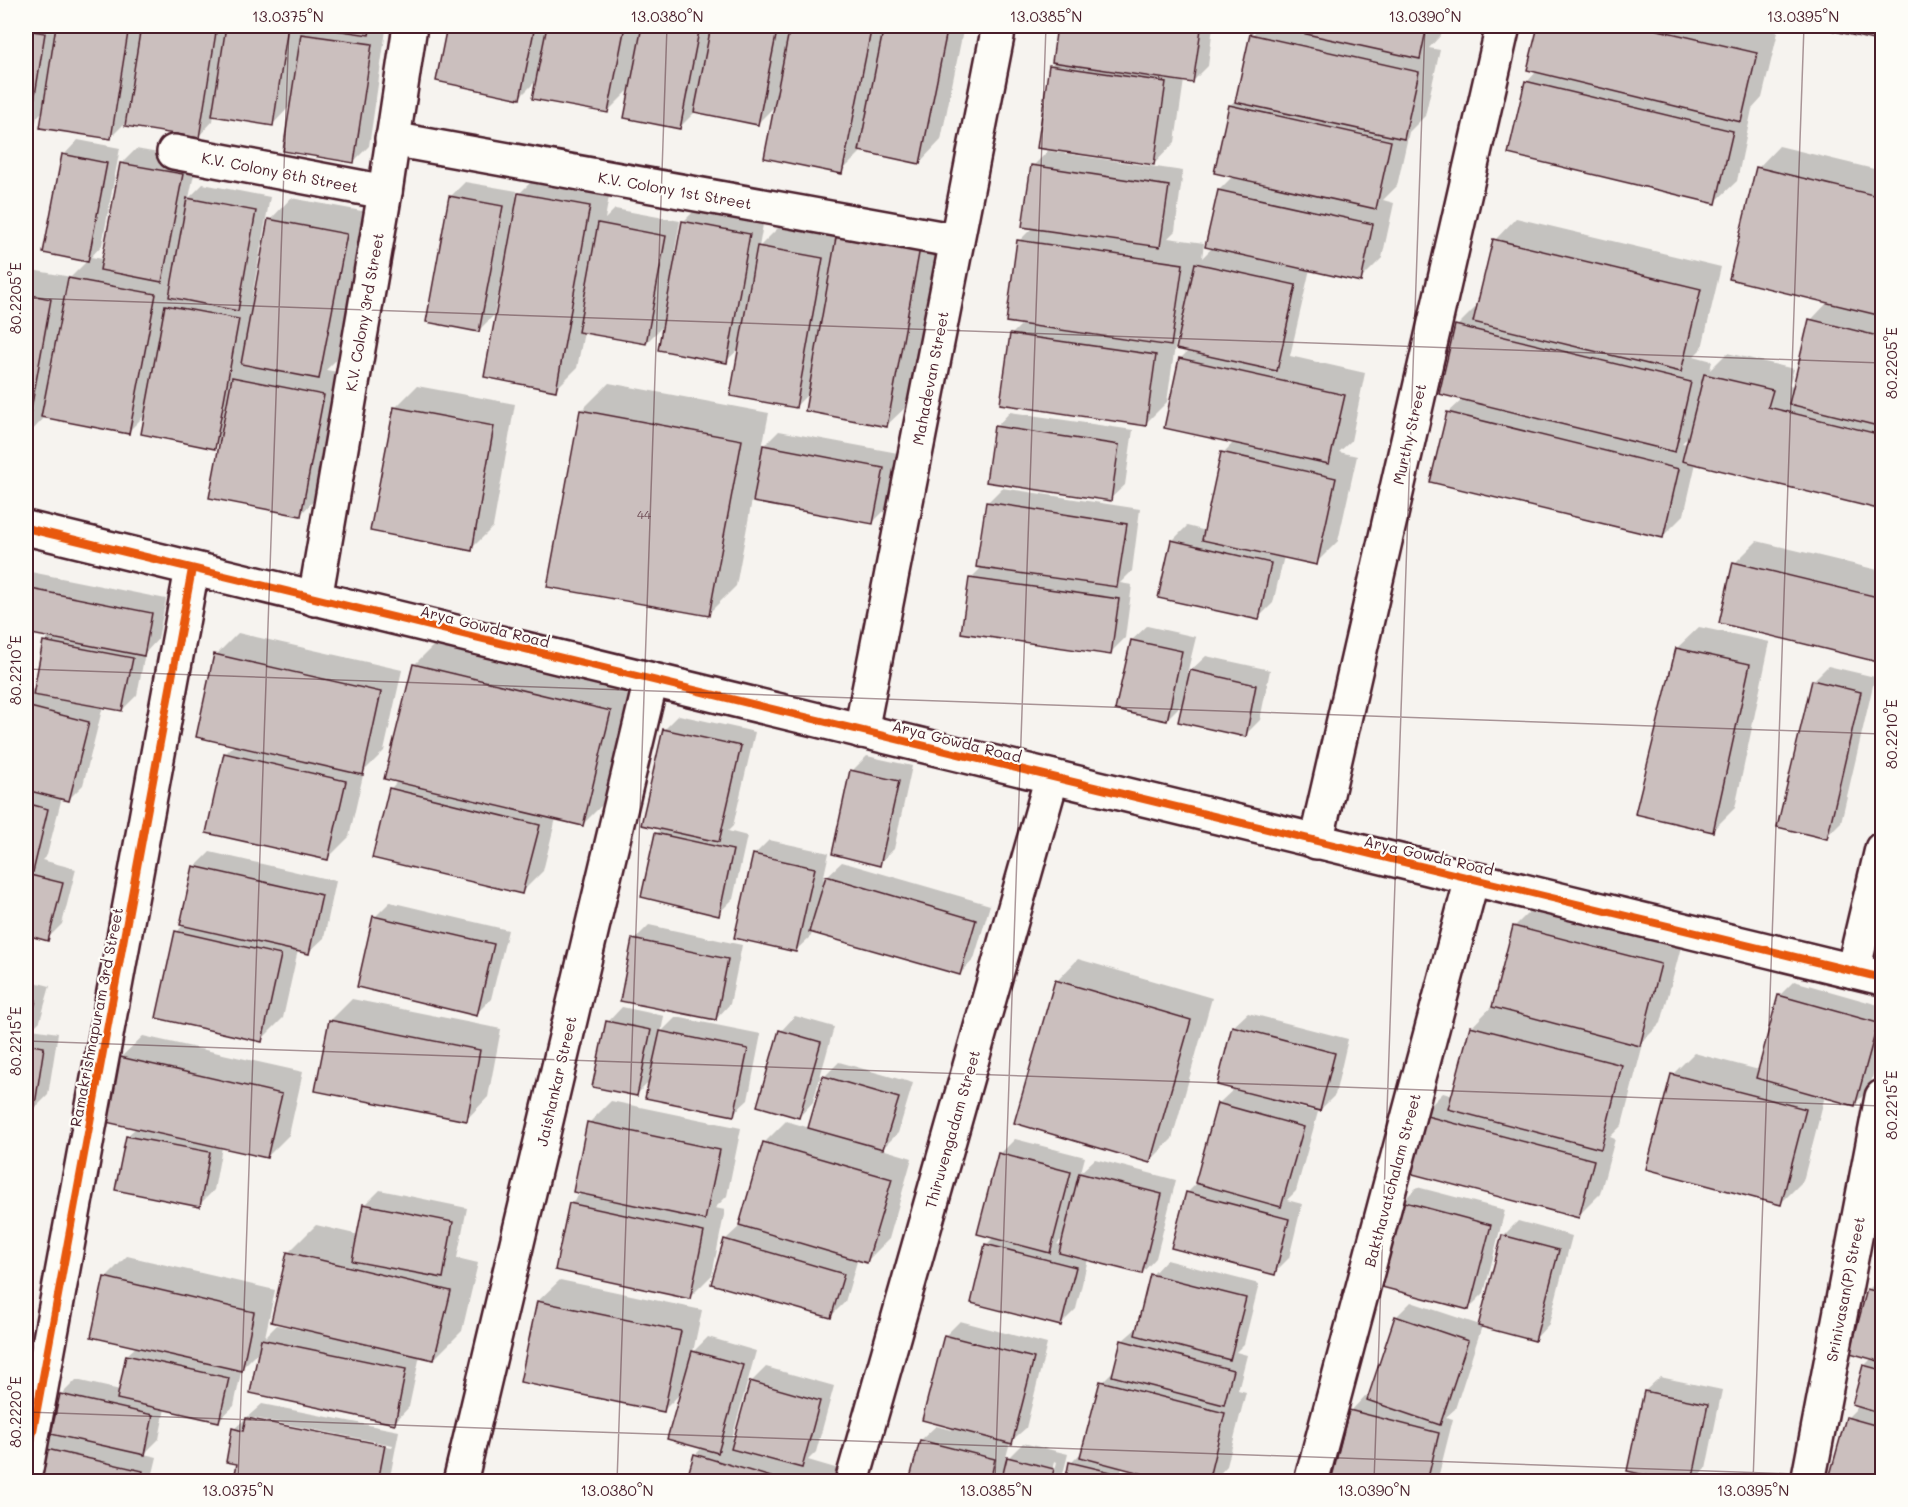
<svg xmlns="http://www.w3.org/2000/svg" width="1908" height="1507" font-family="Mali,sans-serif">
  <rect width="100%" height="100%" fill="#f6f3ef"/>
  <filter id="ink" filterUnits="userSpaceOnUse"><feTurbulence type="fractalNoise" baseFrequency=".0167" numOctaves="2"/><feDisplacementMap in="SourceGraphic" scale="12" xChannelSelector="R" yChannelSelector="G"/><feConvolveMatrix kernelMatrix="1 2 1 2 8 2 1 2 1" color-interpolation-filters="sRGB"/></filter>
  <g filter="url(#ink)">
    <g fill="#0003" fill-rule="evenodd">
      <polygon points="26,26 306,26 305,31 311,26 377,26 374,28 386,30 369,146 354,161 291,105 273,124 214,115 213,121 199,136 128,120 110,138 45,109 37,117 26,177"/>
      <polygon points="449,26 964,26 941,140 920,162 863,150 841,172 776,105 757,124 696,111 679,128 632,87 607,112 538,79 520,97 438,80"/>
      <polygon points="1059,26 1213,26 1208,66 1193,81 1184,80 1175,142 1154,164 1050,66 1054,62"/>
      <polygon points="1261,26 1443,26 1441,35 1429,48 1440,50 1425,116 1409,132 1397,186 1383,200 1394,203 1382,258 1360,280 1310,269 1290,356 1365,373 1351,441 1339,452 1357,456 1338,541 1316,563 1284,556 1273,603 1258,618 1172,541 1187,526 1206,531 1223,453 1234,442 1181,358 1189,350 1180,335 1176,339 1167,402 1145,424 1011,335 1023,323 1019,241 1033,227 1033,166 1048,151 1183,171 1175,231 1168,238 1204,243 1202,258 1213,247 1219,190 1233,176 1230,105 1238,98 1252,35"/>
      <polygon points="1539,26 1752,26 1778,32 1762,98 1752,109 1737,181 1715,202 1527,82 1537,71 1529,69"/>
      <polygon points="1819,26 1882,26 1882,41"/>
      <polygon points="78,140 120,148 102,245 91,257 103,259 122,163 136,149 197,160 189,198 203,184 270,197 252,296 255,297 270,220 291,198 367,212 340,356 326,370 344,373 322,492 301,514 222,440 214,447 146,414 128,432 46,416 26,437 26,269 71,277 88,260 64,155"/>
      <path d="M1779 146 1882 171V509L1696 463 1684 515 1663 536 1448 413 1463 399 1457 326 1479 304 1495 240 1516 218 1721 267 1702 348 1694 356 1712 361 1710 370 1727 353 1794 369 1789 385 1795 386 1811 320 1829 301 1758 168ZM1691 434 1688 444 1682 443Z"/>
      <polygon points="541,172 611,185 605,219 615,209 680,221 674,256 677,257 683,222 698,207 764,219 759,247 781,225 941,226 909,404 887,425 810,392 795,407 741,347 726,361 664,325 646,343 584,332 577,368 556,389 501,294 498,294 494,315 479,330 428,321 451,196 465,182 517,191 516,197"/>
      <polygon points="609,383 769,413 762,448 779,431 898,453 888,507 873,522 752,500 736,586 708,614 581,411"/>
      <polygon points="417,386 515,404 493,527 471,549 395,408"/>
      <polygon points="1010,412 1133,430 1125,485 1110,499 996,427"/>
      <polygon points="1002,488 1140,509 1132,571 1120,583 1132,585 1125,638 1110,653 971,578 983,566 987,503"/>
      <polygon points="1757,541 1882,571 1882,661 1721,622 1735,563"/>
      <polygon points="26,571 166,599 158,639 145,653 137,695 122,710 103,706 83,785 69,799 62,797 47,855 42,860 76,869 62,924 47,939 26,933 26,688 35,690 44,642 50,636 26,631"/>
      <polygon points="1147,626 1196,637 1187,674 1206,656 1270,670 1260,720 1245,735 1184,702 1166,720 1132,640"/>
      <polygon points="1699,627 1770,642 1735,808 1713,830 1677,648"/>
      <polygon points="238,633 402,670 384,751 364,771 349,837 327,859 225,754 235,744 216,655"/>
      <polygon points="436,643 632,690 604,803 582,825 556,818 543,871 522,892 390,789 399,780 415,664"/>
      <polygon points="1828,666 1875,677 1841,822 1826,837 1813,681"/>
      <polygon points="679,715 755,732 733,826 728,831 747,836 733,899 718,914 643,896 657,833 662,828 664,730"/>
      <polygon points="867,756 912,766 894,849 879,864 852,771"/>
      <polygon points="769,840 829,853 823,880 842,862 990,905 974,959 960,974 812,931 811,936 796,950 754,855"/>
      <polygon points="210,852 336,881 324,938 309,952 298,950 283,1018 261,1040 177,932 184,924 195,867"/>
      <polygon points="390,902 508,930 491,999 476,1014 375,917"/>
      <polygon points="1536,905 1682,943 1661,1023 1641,1043 1643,1044 1622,1125 1610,1137 1615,1139 1600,1194 1578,1216 1421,1115 1443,1093 1453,1096 1472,1027 1493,1005 1515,926"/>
      <polygon points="649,925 742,945 730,1004 716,1019 634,940"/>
      <polygon points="1078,959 1212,998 1172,1139 1150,1161 1057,981"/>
      <polygon points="26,980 50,986 40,1021 32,1029 58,1033 48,1095 34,1109 26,1108"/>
      <polygon points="1794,981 1882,1006 1882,1041 1869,1090 1854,1104 1825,1096 1803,1181 1781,1203 1672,1075 1694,1053 1759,1070 1779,996"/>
      <polygon points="352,999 501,1029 488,1097 467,1119 330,1021"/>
      <polygon points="622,1007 664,1016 661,1032 676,1017 761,1034 748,1100 733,1114 650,1081 636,1095 608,1022"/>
      <polygon points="1248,1013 1348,1039 1335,1095 1320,1110 1290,1102 1289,1105 1318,1112 1296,1191 1287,1200 1302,1204 1289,1258 1274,1273 1187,1193 1197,1183 1218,1104 1235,1088 1233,1027"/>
      <polygon points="795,1016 834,1027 813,1102 799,1117 781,1031"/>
      <polygon points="143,1036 303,1072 289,1135 267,1157 222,1147 214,1190 199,1205 127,1136 136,1128 121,1057"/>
      <polygon points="839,1062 913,1083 898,1133 882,1149 912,1158 889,1239 867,1261 858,1258 845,1302 830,1317 725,1240 741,1225 765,1142 786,1121 810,1128 824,1077"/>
      <polygon points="611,1101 741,1128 727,1196 715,1208 725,1210 712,1275 690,1297 570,1204 582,1192 589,1123"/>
      <path d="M1015 1139 1085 1157 1081 1172 1095 1159 1176 1180 1156 1258 1142 1273 1088 1259 1076 1309 1061 1324 972 1301 987 1244 994 1237 1000 1154ZM1064 1237 1062 1245 1057 1244Z"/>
      <polygon points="1417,1187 1505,1210 1484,1293 1469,1308 1402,1202"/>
      <polygon points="380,1190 467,1208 457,1258 478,1263 462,1331 434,1359 420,1355 409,1407 395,1422 260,1350 242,1368 234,1406 219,1420 165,1408 159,1439 144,1454 157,1457 151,1482 32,1482 39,1448 54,1433 61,1395 76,1380 120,1390 127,1355 137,1346 105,1278 127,1256 275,1290 265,1337 277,1325 300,1330 288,1253 316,1225 359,1235 365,1205"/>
      <polygon points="1518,1221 1572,1236 1549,1324 1535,1339 1482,1326 1455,1409 1446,1417 1453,1419 1437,1482 1333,1480 1351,1411 1365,1396 1370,1397 1396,1317 1411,1302 1480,1325 1503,1236"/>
      <polygon points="1166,1260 1259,1284 1244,1344 1236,1352 1247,1355 1238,1390 1246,1392 1227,1466 1212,1482 1122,1482 1134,1470 1122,1467 1119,1482 1066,1482 1071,1463 1084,1450 1102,1382 1115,1369 1122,1341 1138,1327 1152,1275"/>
      <polygon points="1882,1276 1882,1482 1859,1482 1847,1418 1859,1406 1864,1366 1872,1358 1868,1290"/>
      <polygon points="560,1280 702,1310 693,1352 708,1337 756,1351 732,1438 736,1439 751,1382 766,1367 834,1386 816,1452 808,1460 842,1470 838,1482 688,1482 695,1455 703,1447 682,1392 663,1411 538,1301"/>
      <polygon points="960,1321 1047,1344 1026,1428 1010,1442 1005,1461 1023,1443 1068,1454 1061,1482 1052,1482 1057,1462 1055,1461 1049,1482 910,1482 921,1440 936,1426 952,1430 945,1336"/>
      <polygon points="1660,1377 1722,1390 1706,1469 1693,1482 1682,1482 1645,1391"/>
      <path d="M262 1404 399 1431 389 1482H260L239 1463 234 1429ZM254 1418 393 1445 392 1448 251 1421Z"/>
    </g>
    <g fill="#cbbfbe" stroke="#4a1f2b" stroke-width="1.5">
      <polygon points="56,26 129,26 111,139 40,128"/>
      <polygon points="141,26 217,26 199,138 125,126"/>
      <polygon points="226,26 288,26 273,126 212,116"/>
      <polygon points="307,26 371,26 369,35"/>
      <polygon points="447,26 535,26 520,99 436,81"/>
      <polygon points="547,26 625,26 608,113 532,99"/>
      <polygon points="642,26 700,26 680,129 624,118"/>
      <polygon points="711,26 778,26 758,125 694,112"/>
      <polygon points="790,26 872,26 842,174 764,158"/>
      <polygon points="884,26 948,26 920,164 859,151"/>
      <polygon points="1057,26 1179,26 1201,29 1193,83 1052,62"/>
      <polygon points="1270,26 1427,26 1420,59"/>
      <polygon points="1538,26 1641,26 1757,53 1741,122 1527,70"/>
      <polygon points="1813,26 1882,26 1882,42"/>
      <polygon points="26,30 45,33 30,126 26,125"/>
      <polygon points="301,34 372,44 354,163 283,151"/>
      <polygon points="1250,34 1419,72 1404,139 1235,102"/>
      <polygon points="1049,65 1166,82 1154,165 1037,148"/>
      <polygon points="1525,81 1733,131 1716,204 1508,154"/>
      <polygon points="1229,105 1391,141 1376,209 1214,173"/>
      <polygon points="62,154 107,163 88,262 43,253"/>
      <polygon points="120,163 183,174 162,282 100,270"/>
      <polygon points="1031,165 1169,186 1160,247 1022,227"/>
      <polygon points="1756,167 1882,197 1882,316 1729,279"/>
      <polygon points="1218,190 1373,224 1361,282 1205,247"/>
      <polygon points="518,193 590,206 556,391 484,377"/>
      <polygon points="449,196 503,206 479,332 426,322"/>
      <polygon points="187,198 256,211 238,311 169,297"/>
      <polygon points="268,219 347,234 319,379 241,364"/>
      <polygon points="682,221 750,234 727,363 658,350"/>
      <polygon points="598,223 666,236 646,344 578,332"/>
      <polygon points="837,232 920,248 887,427 805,411"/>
      <polygon points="1493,239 1701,289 1681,372 1473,322"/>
      <polygon points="1017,240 1183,264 1171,346 1006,322"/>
      <polygon points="757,246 823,258 796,408 730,396"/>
      <polygon points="1195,263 1296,285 1277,371 1176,349"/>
      <polygon points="68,278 156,294 129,434 41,417"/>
      <polygon points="26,294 51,299 26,437"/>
      <polygon points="165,305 239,319 215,449 141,434"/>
      <polygon points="1809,319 1882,337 1882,427 1789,404"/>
      <polygon points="1455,325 1691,382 1675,452 1439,394"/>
      <polygon points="1010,334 1156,355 1146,426 1000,404"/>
      <polygon points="1179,358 1345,395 1329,464 1164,428"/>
      <polygon points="1704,374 1773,390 1768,407 1882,435 1882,510 1682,461"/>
      <polygon points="232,377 324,395 301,516 209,498"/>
      <polygon points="394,407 494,426 472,551 370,531"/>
      <polygon points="580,410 742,440 709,616 547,587"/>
      <polygon points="1447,412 1679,469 1663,538 1430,482"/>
      <polygon points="994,426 1119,445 1111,501 986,482"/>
      <polygon points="763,445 884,468 873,524 753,502"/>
      <polygon points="1221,452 1336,478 1317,565 1202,540"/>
      <polygon points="986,502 1127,524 1117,587 976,567"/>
      <polygon points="1171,540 1271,563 1259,620 1158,598"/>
      <polygon points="1733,562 1882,598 1882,663 1719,623"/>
      <polygon points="969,578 1119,599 1111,655 961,633"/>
      <polygon points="26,588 152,613 144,656 26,633"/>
      <polygon points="1131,640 1182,651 1167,721 1115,710"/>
      <polygon points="43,641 133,658 122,711 33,695"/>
      <polygon points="1676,648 1750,664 1713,832 1635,814"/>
      <polygon points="214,654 381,692 363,775 196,737"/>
      <polygon points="413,664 611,711 583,826 384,779"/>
      <polygon points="1190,670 1256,685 1246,737 1178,722"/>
      <polygon points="1812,680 1861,692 1827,839 1777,827"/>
      <polygon points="26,706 89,722 69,801 26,790"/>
      <polygon points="663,729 741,746 719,842 641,825"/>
      <polygon points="224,753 346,781 328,860 206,833"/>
      <polygon points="850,770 899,781 880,866 832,854"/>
      <polygon points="389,788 540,825 522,894 372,858"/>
      <polygon points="26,803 48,809 33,872 26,870"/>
      <polygon points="655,833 733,850 719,916 641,897"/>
      <polygon points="753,854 815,868 796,952 734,938"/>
      <polygon points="193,866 322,895 309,954 180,925"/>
      <polygon points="26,874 63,883 48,941 26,935"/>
      <polygon points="826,876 976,920 960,975 809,932"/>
      <polygon points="373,916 494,944 477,1016 357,987"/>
      <polygon points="1513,926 1661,964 1640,1046 1492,1007"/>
      <polygon points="175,931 281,955 262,1042 156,1018"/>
      <polygon points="632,939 728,959 716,1020 620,1001"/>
      <polygon points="1055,980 1191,1020 1150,1163 1014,1123"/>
      <polygon points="1778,995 1878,1023 1855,1106 1756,1078"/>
      <polygon points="26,998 36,1000 26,1037"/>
      <polygon points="329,1020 480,1050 467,1121 315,1091"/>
      <polygon points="606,1021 651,1030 637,1096 592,1087"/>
      <polygon points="1232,1026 1335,1053 1320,1111 1217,1085"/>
      <polygon points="1470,1026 1622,1065 1601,1149 1448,1109"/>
      <polygon points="779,1030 821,1042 799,1118 757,1106"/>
      <polygon points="660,1031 748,1049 734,1116 645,1098"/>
      <polygon points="26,1044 44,1047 34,1111 26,1109"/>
      <polygon points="120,1057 282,1094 267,1158 106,1122"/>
      <polygon points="1671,1074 1806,1109 1781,1205 1646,1169"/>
      <polygon points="823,1076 899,1098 883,1149 808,1128"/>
      <polygon points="1217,1103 1304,1127 1281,1207 1195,1183"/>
      <polygon points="1419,1114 1594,1160 1579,1218 1405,1172"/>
      <polygon points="587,1122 720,1150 705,1220 573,1192"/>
      <polygon points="126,1136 210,1152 200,1207 115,1190"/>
      <polygon points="763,1142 892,1179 867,1263 739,1225"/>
      <polygon points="998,1153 1071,1172 1050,1253 977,1234"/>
      <polygon points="1079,1173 1162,1194 1142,1274 1059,1253"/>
      <polygon points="1186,1192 1289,1219 1275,1275 1171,1248"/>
      <polygon points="1401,1201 1491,1225 1469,1310 1378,1286"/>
      <polygon points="569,1203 704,1232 690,1299 555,1270"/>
      <polygon points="363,1204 453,1222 443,1278 352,1261"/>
      <polygon points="1502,1235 1559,1250 1535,1341 1478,1326"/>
      <polygon points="724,1239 844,1274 831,1318 711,1284"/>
      <polygon points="985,1244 1076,1267 1061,1326 971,1303"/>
      <polygon points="287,1252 451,1291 434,1360 271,1322"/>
      <polygon points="1150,1274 1246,1298 1230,1360 1135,1335"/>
      <polygon points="104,1277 254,1312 242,1371 91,1337"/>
      <polygon points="1867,1289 1882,1293 1882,1362 1850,1353"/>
      <polygon points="537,1301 681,1331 664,1412 520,1382"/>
      <polygon points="1395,1316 1468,1341 1440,1425 1367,1400"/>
      <polygon points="944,1335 1034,1358 1012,1444 922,1420"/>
      <polygon points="261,1339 406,1369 395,1424 250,1393"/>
      <polygon points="1121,1340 1233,1370 1224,1405 1112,1376"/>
      <polygon points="692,1351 743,1365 718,1453 667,1439"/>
      <polygon points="126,1355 229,1378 219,1422 117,1399"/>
      <polygon points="1863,1365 1882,1370 1882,1414 1852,1405"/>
      <polygon points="750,1381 820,1401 802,1468 731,1449"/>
      <polygon points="1100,1381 1225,1413 1208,1482 1174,1482 1080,1457"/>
      <polygon points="1644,1391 1708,1404 1692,1482 1675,1482 1627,1471"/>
      <polygon points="60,1394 153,1415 145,1455 51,1434"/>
      <polygon points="1349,1410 1439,1433 1427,1482 1331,1481"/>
      <polygon points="1846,1417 1882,1427 1882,1482 1853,1482 1830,1475"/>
      <polygon points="246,1418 385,1445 378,1482 252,1482 234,1478 237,1464 226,1462 232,1428 243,1431"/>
      <polygon points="920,1440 995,1459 990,1482 909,1482"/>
      <polygon points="38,1447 143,1471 141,1482 30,1482"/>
      <polygon points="694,1454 788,1482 686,1482"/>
      <polygon points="1007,1457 1054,1469 1051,1482 1001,1482"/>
      <polygon points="1069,1462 1111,1472 1108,1482 1065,1482"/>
    </g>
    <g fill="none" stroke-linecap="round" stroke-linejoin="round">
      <defs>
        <g id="street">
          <polyline points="392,139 957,241"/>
          <polyline points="174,152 385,192"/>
          <polyline points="315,599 385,192 410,26"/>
          <polyline points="1316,842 1503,26"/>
          <polyline points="1853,971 1882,849"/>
          <polyline points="26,1469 192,569"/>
          <polyline points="460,1482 651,680"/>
          <polyline points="852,1482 1052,777"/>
          <polyline points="1311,1482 1472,879"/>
          <polyline points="1808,1482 1882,1097"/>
        </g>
        <g id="secondary">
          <polyline points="26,528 1882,978"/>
          <polyline points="861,731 999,26"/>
        </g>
      </defs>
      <use href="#street" stroke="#4a1f2b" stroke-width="38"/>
      <use href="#secondary" stroke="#4a1f2b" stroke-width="38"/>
      <use href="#street" stroke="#fdfcf7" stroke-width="33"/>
      <use href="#secondary" stroke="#fdfcf7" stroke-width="33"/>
      <defs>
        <g id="cycleway">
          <polyline points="26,528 1882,978"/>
          <polyline points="26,1469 192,569"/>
        </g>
      </defs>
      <use href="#cycleway" stroke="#fdfcf7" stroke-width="11"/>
      <use href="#cycleway" stroke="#e8590c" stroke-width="8"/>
    </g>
  </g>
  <path fill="none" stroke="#4a1f2b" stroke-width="1.5" stroke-opacity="0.45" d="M26 298 1882 363M26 669 1882 734M26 1041 1882 1106M26 1412 1882 1477M238 1482 289 26M617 1482 667 26M995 1482 1046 26M1374 1482 1425 26M1753 1482 1804 26"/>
  <g text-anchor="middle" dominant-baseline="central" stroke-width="4.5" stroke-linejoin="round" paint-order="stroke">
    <g font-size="12" fill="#6a4750">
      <text x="644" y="514">44</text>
    </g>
    <g font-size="15" fill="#4a1f2b" stroke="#fdfcf7">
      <text transform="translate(280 172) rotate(11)">K.V. Colony 6th Street</text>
      <text transform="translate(675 190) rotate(10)">K.V. Colony 1st Street</text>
      <text transform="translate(364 312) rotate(-80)">K.V. Colony 3rd Street</text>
      <text transform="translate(930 378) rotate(-79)">Mahadevan Street</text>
      <text transform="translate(1409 434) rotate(-77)">Murthy Street</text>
      <text transform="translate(485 626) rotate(14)">Arya Gowda Road</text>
      <text transform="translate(957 741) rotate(14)">Arya Gowda Road</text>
      <text transform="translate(1429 855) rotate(13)">Arya Gowda Road</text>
      <text transform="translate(96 1017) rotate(-79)">Ramakrishnapuram 3rd Street</text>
      <text transform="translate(556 1081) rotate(-77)">Jaishankar Street</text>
      <text transform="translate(952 1129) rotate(-74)">Thiruvengadam Street</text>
      <text transform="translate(1392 1180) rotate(-75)">Bakthavatchalam Street</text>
      <text transform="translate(1845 1289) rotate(-79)">Srinivasan(P) Street</text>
    </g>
  </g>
  <rect width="1908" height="1507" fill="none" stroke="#fdfcf7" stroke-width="66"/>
  <rect x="33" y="33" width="1842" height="1441" fill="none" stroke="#4a1f2b" stroke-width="2"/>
  <g font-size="15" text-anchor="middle" fill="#4a1f2b">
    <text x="288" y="22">13.0375°N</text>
    <text x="667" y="22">13.0380°N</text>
    <text x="1046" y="22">13.0385°N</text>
    <text x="1425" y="22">13.0390°N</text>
    <text x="1803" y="22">13.0395°N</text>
    <text transform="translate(16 298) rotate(-90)" y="5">80.2205°E</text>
    <text transform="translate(1892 363) rotate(-90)" y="5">80.2205°E</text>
    <text transform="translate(16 670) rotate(-90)" y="5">80.2210°E</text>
    <text transform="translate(1892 734) rotate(-90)" y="5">80.2210°E</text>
    <text transform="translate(16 1041) rotate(-90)" y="5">80.2215°E</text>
    <text transform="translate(1892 1105) rotate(-90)" y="5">80.2215°E</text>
    <text transform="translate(16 1412) rotate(-90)" y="5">80.2220°E</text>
    <text x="238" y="1496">13.0375°N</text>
    <text x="617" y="1496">13.0380°N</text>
    <text x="996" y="1496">13.0385°N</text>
    <text x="1374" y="1496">13.0390°N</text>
    <text x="1753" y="1496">13.0395°N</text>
  </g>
</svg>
